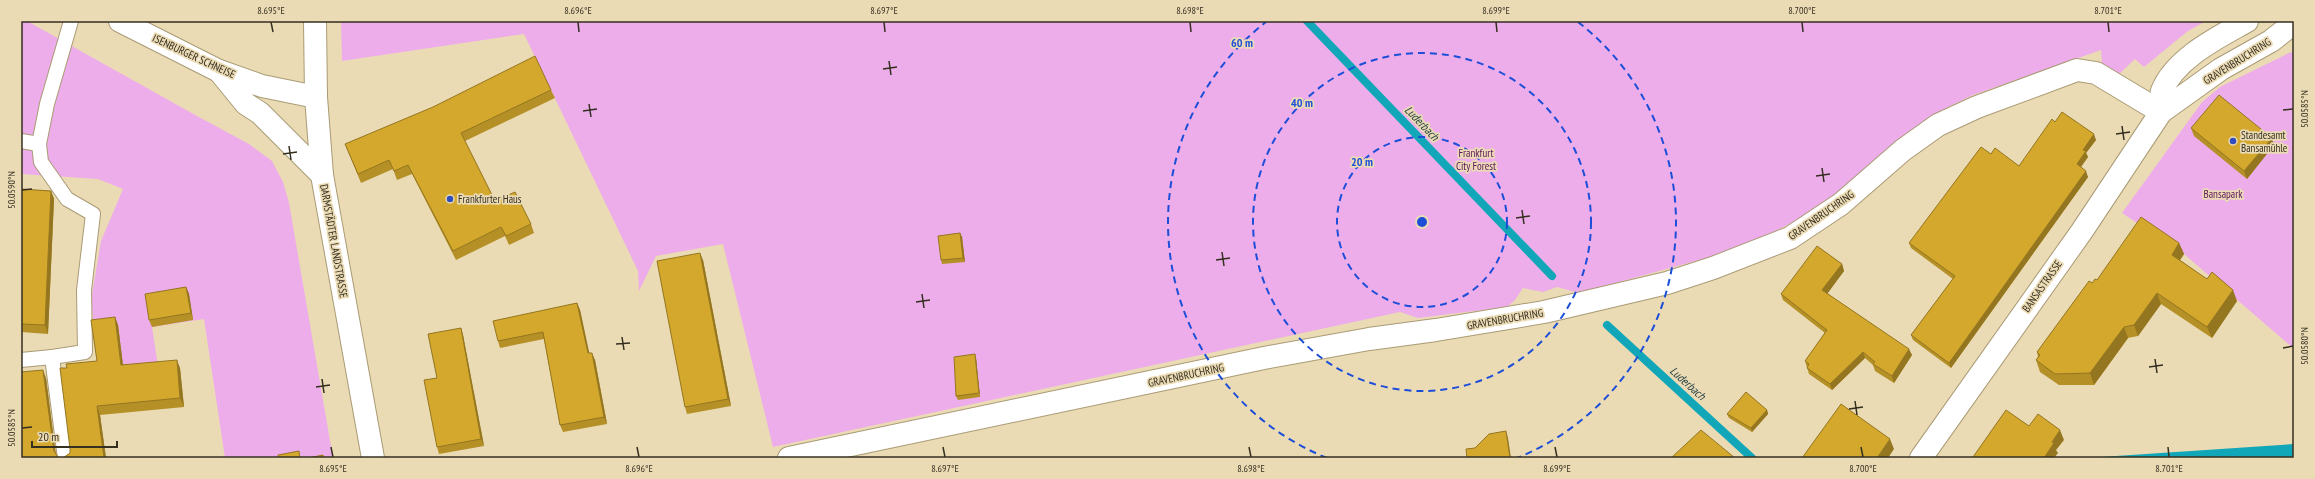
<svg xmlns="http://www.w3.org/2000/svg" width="2315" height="479" font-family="'PT Sans Narrow',sans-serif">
  <rect width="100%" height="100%" fill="#ebdbb5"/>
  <g fill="#edadea">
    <polygon points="21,21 27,21 197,116 249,144 272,161 283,182 289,203 333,458 225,458 204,319 152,327 158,366 99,374 91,300 101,241 123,189 98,179 21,174"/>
    <polygon points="341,21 2206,21 2188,31 2144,67 2135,59 2117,76 2102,65 2101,50 1973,95 1946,108 1899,139 1821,206 1799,219 1766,236 1710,257 1579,293 1557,287 1543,292 1523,288 1515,300 1507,307 1418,318 1400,312 773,447 723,244 656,256 639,291 638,271 524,34 342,61"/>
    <polygon points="2291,52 2294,55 2294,349 2184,254 2122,213 2202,102 2220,87"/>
  </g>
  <polygon fill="#12a7b8" points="2294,444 2294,458 2086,458"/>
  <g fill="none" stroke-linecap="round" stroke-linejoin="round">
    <g stroke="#12a7b8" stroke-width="8">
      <polyline points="1307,21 1552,276"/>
      <polyline points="1607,325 1752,458"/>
    </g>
    <defs>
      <g id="lane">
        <polyline points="21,141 39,144"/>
        <polyline points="21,360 52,357"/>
        <polyline points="65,458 52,357 85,352 84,290 93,214 67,199 41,162 39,144 47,104 71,21"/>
      </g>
      <polyline id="street" points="789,458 1264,358 1369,339 1436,330 1544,312 1667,283 1713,268 1790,238 1841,204 1903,150 1938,125 1977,107 2077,70 2096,73 2161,112"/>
      <g id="secondary">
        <polyline points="120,21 217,70 262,86 316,97"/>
        <polyline points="315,21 316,97 322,175 373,458"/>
        <polyline points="219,71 246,104 260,113 322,175"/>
        <path d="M2161 112C2161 106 2160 97 2162 91 2175 58 2219 37 2247 21"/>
        <polyline points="1921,458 2082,231 2161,112 2221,69 2271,41 2294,23"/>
      </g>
    </defs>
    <use href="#lane" stroke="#aa9b76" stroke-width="16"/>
    <use href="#street" stroke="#aa9b76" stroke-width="24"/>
    <use href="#secondary" stroke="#aa9b76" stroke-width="24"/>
    <use href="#lane" stroke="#fff" stroke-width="14"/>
    <use href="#street" stroke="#fff" stroke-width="22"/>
    <use href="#secondary" stroke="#fff" stroke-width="22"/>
  </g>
  <g fill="#b59027">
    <polygon points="551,90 555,98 465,141 495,201 531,224 534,233 509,245 505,236 456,260 412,174 397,180 393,169 361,183 345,144"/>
    <polygon points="2055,122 2096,140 2086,153 2088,157 2080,167 2088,177 1951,368 1913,340 1911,335 1953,279 1911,248 1909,243 1991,154 2019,166"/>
    <polygon points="2191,128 2272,138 2274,145 2247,179 2194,136"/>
    <polygon points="21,189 51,191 54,199 48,334 21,332"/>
    <polygon points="960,233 962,237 965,262 942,264 941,260"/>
    <polygon points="2179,243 2184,254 2180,260 2237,301 2212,338 2161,304 2138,336 2128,338 2094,385 2059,385 2040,372 2036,360 2038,357 2037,352 2092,283 2097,280"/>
    <polygon points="703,260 731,406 687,414 685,407"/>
    <polygon points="1842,264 1844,271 1827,293 1912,355 1894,383 1875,371 1873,365 1865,358 1832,390 1809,374 1805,361 1825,333 1783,300 1781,294"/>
    <polygon points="186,287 189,294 193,320 152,327 149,320"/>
    <polygon points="577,303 580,310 589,353 595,360 607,424 563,432 560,425 544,339 500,348 498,341"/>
    <polygon points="115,317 118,325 123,365 180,368 184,407 100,415 106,458 21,458 46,378 56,454 58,457 63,458 70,453 70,449 67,368 97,361"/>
    <polygon points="461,328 463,335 484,446 439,454 437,447 437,378"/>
    <polygon points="975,354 976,358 980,397 958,400 956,396"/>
    <polygon points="1767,410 1768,414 1752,432 1729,418 1727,414"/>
  </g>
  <g fill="#947620">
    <polygon points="2094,134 2096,140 2086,153 2088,157 2079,170 2077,164 2083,150"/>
    <polygon points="2272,138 2274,145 2247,179 2244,171"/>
    <polygon points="2086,171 2088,177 1951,368 1949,363"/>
    <polygon points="51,191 54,199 48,334 45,325"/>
    <polygon points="960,233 962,237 965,262 963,258"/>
    <polygon points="2179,243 2184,254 2176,266 2172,255"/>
    <polygon points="700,253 703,260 731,406 728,399"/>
    <polygon points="1842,264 1844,271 1825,297 1822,290"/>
    <polygon points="186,287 189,294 193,320 191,313"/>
    <polygon points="2233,290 2237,301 2212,338 2207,327"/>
    <polygon points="2157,293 2161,304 2138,336 2134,325"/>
    <polygon points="577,303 580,310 591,361 588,353"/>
    <polygon points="115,317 118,325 124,374 121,365"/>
    <polygon points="2124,327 2128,338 2094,385 2090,373"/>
    <polygon points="461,328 463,335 484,446 481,439"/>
    <polygon points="1909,349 1912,355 1894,383 1892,376"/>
    <polygon points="1863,352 1865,358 1832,390 1830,384"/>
    <polygon points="592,353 595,360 607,424 604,417"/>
    <polygon points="975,354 976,358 980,397 979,393"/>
    <polygon points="177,360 180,368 184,407 180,398"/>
    <polygon points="43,370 46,378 56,458 54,451"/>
    <polygon points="97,406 100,415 106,458 104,458"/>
    <polygon points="1767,410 1768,414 1752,432 1751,428"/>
    <polygon points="2060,430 2064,440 2056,450 2058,453 2054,458 2044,458 2052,442"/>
    <polygon points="1506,431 1508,438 1511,458 1510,458"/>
    <polygon points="1890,439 1894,449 1888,458 1877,458"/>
  </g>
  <g fill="#d3a82d" stroke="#947620">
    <polygon points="535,56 551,90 461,133 495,201 515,192 531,224 506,236 501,227 453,251 408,165 394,171 389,160 358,174 345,144 433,107"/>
    <polygon points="2219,95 2272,138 2244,171 2191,128"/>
    <polygon points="2062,112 2094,134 2083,150 2086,151 2077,164 2086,171 1949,363 1911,335 1955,276 1909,243 1981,147 1991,154 1995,148 2019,166 2052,119 2055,122"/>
    <polygon points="21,189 51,191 45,325 21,324"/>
    <polygon points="2141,217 2179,243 2172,255 2207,279 2212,272 2233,290 2207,327 2157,293 2134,325 2124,327 2090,373 2055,374 2036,360 2040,355 2037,352 2089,281 2092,283 2095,279 2097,280"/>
    <polygon points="960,233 963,258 941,260 938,236"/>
    <polygon points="1817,246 1842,264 1822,290 1909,349 1892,376 1873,364 1875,362 1863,352 1830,384 1807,368 1809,364 1805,361 1827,330 1781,294"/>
    <polygon points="700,253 728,399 685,407 657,261"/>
    <polygon points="186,287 191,313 149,320 145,294"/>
    <polygon points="577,303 588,353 592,353 604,417 560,425 543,332 498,341 493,321"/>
    <polygon points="115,317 121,365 177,360 180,398 97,406 104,458 21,458 21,372 43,370 54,451 58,457 63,458 70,453 70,449 60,368 67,368 66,364 97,361 91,320"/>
    <polygon points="461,328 481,439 437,447 424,380 437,378 428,334"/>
    <polygon points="975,354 979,393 956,396 954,357"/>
    <polygon points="1746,392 1767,410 1751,428 1727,414"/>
    <polygon points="1841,404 1890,439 1877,458 1802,458"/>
    <polygon points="2006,410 2029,426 2038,414 2060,430 2052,442 2054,443 2044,458 2036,458 2035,457 2034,458 1975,458 1973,457"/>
    <polygon points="1701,430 1735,458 1671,458"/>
    <polygon points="1506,431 1510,458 1467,458 1466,449 1475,448 1489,434"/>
    <polygon points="299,451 300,458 278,458 278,455"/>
    <polygon points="323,455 324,458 308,458"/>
  </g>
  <path fill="none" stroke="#352f20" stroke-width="1.5" d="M271 22 273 32M578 22 579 32M884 22 885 32M1190 22 1191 32M1496 22 1497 32M1802 22 1803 32M2108 22 2109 32M889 61 891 75M883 69 897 67M589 104 591 117M2283 110 2293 109M583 111 597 109M2122 126 2124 140M2116 134 2130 132M289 146 291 160M283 154 297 152M1822 168 1824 182M1816 176 1830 174M22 190 32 189M1522 210 1524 224M1516 218 1530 216M1222 252 1224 266M1216 260 1230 258M922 294 924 308M916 302 930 300M622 337 624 350M616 344 630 343M2283 348 2293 346M2155 359 2157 373M2149 367 2163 365M322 379 324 393M316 387 330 385M1855 401 1857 415M1849 409 1863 407M22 428 32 427M331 447 333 457M637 447 639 457M943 447 945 457M1249 447 1251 457M1555 447 1557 457M1861 447 1863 457M2168 447 2169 457"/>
  <g fill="none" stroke="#1d4ed8" stroke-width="2" stroke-dasharray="7 5">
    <circle cx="1422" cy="222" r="85"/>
    <circle cx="1422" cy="222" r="169"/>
    <path d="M1327 458A254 254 0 0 1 1266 22M1578 22A254 254 0 0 1 1517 458"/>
  </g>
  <g fill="#304dbe" stroke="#ebdbb5" stroke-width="1.5">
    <circle cx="2233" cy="141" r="4"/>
    <circle cx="450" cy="199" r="4"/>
  </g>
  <g text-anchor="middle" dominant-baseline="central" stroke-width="3.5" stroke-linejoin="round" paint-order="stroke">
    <g font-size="11" fill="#352f20" stroke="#ebdbb5">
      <text transform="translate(194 56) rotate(25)">ISENBURGER SCHNEISE</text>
      <text transform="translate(2237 61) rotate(-32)">GRAVENBRUCHRING</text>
      <text transform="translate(1821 215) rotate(-35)">GRAVENBRUCHRING</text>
      <text transform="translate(334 241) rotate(80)">DARMSTÄDTER LANDSTRASSE</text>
      <text transform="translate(2042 286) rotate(-55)">BANSASTRASSE</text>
      <text transform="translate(1505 319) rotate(-10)">GRAVENBRUCHRING</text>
      <text transform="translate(1186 375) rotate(-12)">GRAVENBRUCHRING</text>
    </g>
    <g font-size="11" fill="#352f20" stroke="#ebdbb5" text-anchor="start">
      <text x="2241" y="135">Standesamt<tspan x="2241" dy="13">Bansamühle</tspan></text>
      <text x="458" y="199">Frankfurter Haus</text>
    </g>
    <g font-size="11" fill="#5b135c" stroke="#ebdbb5">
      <text x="1476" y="153">Frankfurt<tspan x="1476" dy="13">City Forest</tspan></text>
      <text x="2223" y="194">Bansapark</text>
    </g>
    <g font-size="12" font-style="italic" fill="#264246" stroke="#ebdbb5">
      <text transform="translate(1422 123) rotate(46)">Luderbach</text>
      <text transform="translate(1688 383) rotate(42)">Luderbach</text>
    </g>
  </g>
  <circle cx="1422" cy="222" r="6" fill="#1d4ed8" stroke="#ebdbb5" stroke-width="2"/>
  <g font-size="12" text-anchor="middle" font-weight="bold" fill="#1d4ed8" stroke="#ebdbb5" stroke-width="3.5" stroke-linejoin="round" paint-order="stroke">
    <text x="1242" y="47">60 m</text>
    <text x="1302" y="107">40 m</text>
    <text x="1362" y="166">20 m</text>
  </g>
  <rect width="2315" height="479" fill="none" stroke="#ebdbb5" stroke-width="44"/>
  <path d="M32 441v6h85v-6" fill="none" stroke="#352f20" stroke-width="2"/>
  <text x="38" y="441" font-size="12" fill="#352f20" stroke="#ebdbb5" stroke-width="3" paint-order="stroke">20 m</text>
  <rect x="22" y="22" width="2271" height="435" fill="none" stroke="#352f20" stroke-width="1.5"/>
  <g font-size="10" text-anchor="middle" fill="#352f20">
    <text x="271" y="14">8.695°E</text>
    <text x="578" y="14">8.696°E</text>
    <text x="884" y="14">8.697°E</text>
    <text x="1190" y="14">8.698°E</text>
    <text x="1496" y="14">8.699°E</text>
    <text x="1802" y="14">8.700°E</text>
    <text x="2108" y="14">8.701°E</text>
    <text transform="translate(2304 109) rotate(-90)" y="4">50.0585°N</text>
    <text transform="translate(11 190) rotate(-90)" y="4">50.0590°N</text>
    <text transform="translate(2304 346) rotate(-90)" y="4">50.0580°N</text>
    <text transform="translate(11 428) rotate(-90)" y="4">50.0585°N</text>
    <text x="333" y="472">8.695°E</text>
    <text x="639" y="472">8.696°E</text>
    <text x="945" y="472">8.697°E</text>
    <text x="1251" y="472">8.698°E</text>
    <text x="1557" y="472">8.699°E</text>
    <text x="1863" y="472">8.700°E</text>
    <text x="2169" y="472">8.701°E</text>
  </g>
</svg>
